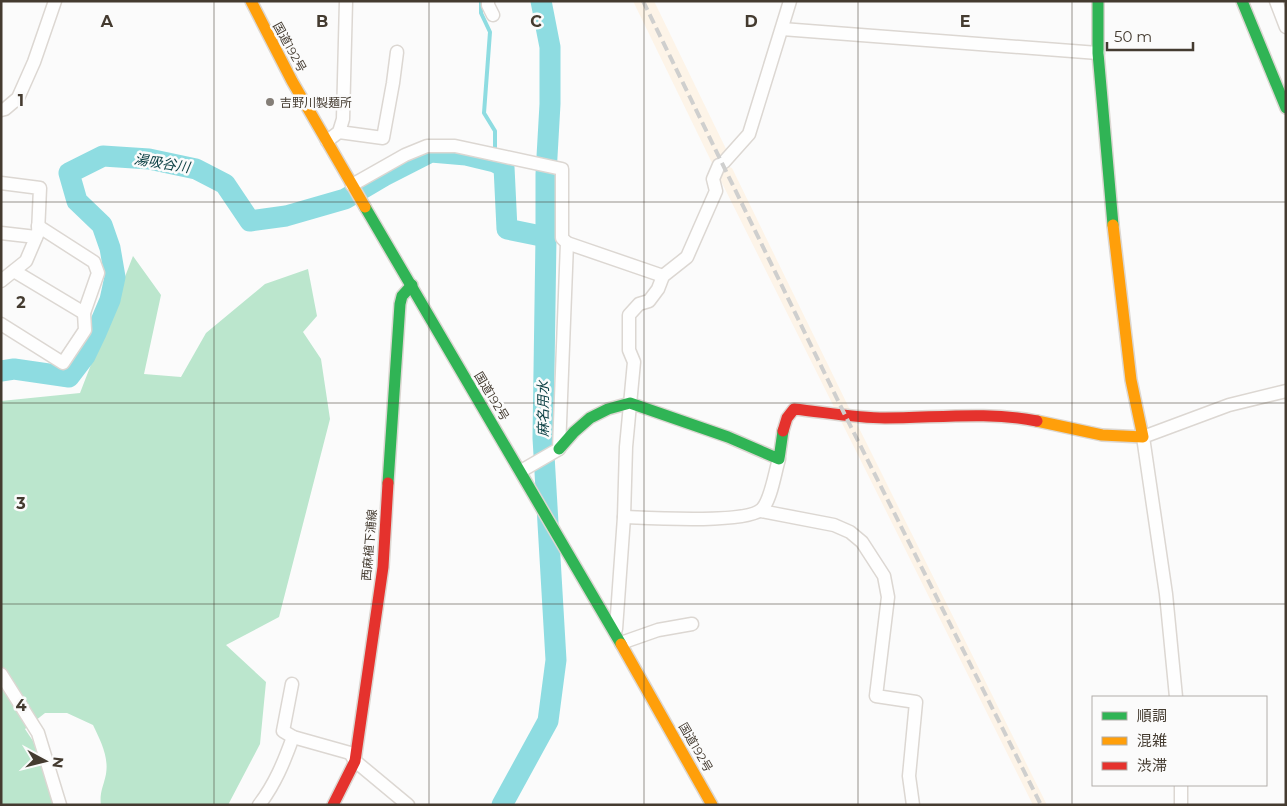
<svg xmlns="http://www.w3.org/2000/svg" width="1287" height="806" font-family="Montserrat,'Noto Sans JP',sans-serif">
  <rect width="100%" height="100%" fill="#fbfbfb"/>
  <polygon fill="#fdf4e8" points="633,1 654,1 728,153 726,166 732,168 852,414 1047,805 1033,805 713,165"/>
  <path fill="#bbe6cd" d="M133 256 161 295 144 374 181 377 206 333 265 284 308 269 317 316 303 332 321 359 330 419 279 617 226 645 266 682 260 744 228 805H101C99 793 104 785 106 774 109 756 100 740 93 725L67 713H45L25 729 33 741 54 805H1V401L80 393Z"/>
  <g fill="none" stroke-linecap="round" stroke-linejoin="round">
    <polyline stroke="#8edce1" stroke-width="4" points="481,1 481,13 490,32 484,113 495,131 495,151"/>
    <g stroke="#8edce1" stroke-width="21">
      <polyline points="1,371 14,369 69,377 85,356 96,333 110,300 115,277 110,248 102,225 77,201 69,173 103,156 149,159 196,169 225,184 250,221 286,216 345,199 384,176 431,152 466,155 495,162 504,167 507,229 546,237"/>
      <polyline points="502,805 548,721 556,660 543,438 546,237 546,174 550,104 550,47 541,1"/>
    </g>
    <defs>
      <g id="street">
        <polyline points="488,1 488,5 493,15"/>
        <polyline points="1276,1 1286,27"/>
        <polyline points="782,29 1098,53"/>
        <polyline points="1,110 5,109 18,98 34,62 55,1"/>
        <polyline points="339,132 383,138 393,83 397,52"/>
        <polyline points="327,141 339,132 343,119 346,1"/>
        <polyline points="724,162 749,134 790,1"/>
        <polyline points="1,183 40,188 38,233 26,261 1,281"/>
        <polyline points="352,185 405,155 427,146 455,146 562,169 562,238 567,243 559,449 521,471"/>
        <polyline points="1,233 36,237"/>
        <polyline points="567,243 663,276"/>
        <polyline points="14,271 84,313"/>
        <polyline points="1,324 63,363 85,330 84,313 98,273 94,262 38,226"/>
        <polyline points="761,511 834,525 850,532 862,542 884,576 888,597 876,696 916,702 909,776 913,805"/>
        <path d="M624 517C648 518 747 524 762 509 771 500 775 472 779 459"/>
        <polyline points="616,629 624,517 626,447 634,362 629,350 629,315 639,304 649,301 658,289 663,276 687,257 716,191 713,179 719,165"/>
        <polyline points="621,643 658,630 692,624"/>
        <polyline points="1,674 38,733 60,805"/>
        <polyline points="292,684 283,731 293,737 350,753 355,761 408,805"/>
        <polyline points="1176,697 1166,594 1143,437 1229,405 1286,391"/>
        <polyline points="1181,785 1181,805"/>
        <path d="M259 805C275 784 284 762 293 737"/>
      </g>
      <g id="fast">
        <polyline points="1098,1 1098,53 1113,225"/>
        <polyline points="1242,1 1286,108"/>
        <polyline points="365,207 621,644"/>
        <polyline points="559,449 574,432 590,418 608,409 630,403 728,437 779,459 783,431"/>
        <polyline points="388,483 400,304 402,296 412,285"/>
      </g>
      <g id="slow">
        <polyline points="251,1 292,81 365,207"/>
        <polyline points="1037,421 1102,435 1143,437 1131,380 1113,225"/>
        <polyline points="621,644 712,805"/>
      </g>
      <g id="jam">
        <path d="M783 431 787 418 794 409C824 412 855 418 885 418 935 418 988 411 1037 421"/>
        <polyline points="333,805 355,761 383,567 388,483"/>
      </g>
    </defs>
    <use href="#street" stroke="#dcd7d2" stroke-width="15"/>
    <use href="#fast" stroke="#dcd7d2" stroke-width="14"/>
    <use href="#slow" stroke="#dcd7d2" stroke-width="14"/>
    <use href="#jam" stroke="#dcd7d2" stroke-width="14"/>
    <use href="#street" stroke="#fefefe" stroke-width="12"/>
    <use href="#fast" stroke="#30b455" stroke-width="11"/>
    <use href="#slow" stroke="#ff9f0a" stroke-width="11"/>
    <use href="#jam" stroke="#e5322d" stroke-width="11"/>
    <polyline stroke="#cfcfce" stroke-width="4" stroke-dasharray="10 5" stroke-linecap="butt" points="643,1 844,413 1041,805"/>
  </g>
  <path fill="none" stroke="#443b30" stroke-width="1" stroke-opacity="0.55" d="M214 1V805M429 1V805M644 1V805M858 1V805M1072 1V805M1 202H1286M1 403H1286M1 604H1286"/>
  <circle fill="#847e77" stroke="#fbfbfb" stroke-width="2" cx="270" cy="102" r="5"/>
  <g text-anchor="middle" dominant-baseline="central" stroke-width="5" stroke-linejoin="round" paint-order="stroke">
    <g font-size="12" fill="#443b30" stroke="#fbfbfb">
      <text transform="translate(290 47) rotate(61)">国道192号</text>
      <text transform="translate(492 396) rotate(59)">国道192号</text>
      <text transform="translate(369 545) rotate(-85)">西麻植下浦線</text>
      <text transform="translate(696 747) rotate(60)">国道192号</text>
    </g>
    <g font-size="12" fill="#443b30" stroke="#fbfbfb" text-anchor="start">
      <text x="280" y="102">吉野川製麺所</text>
    </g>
    <g font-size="14" font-style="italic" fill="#0a3f43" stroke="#fbfbfb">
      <text transform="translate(162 163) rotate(9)">湯吸谷川</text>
      <text transform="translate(543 409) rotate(-90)">麻名用水</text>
    </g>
  </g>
  <g font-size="16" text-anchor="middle" font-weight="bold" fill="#443b30" stroke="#fbfbfb" stroke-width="5" stroke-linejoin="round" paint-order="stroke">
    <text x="107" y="27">A</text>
    <text x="322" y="27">B</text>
    <text x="536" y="27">C</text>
    <text x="751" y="27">D</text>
    <text x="965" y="27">E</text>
    <text x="21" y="106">1</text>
    <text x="21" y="308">2</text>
    <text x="21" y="509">3</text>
    <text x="21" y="711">4</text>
  </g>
  <rect width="1287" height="806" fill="none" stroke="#443b30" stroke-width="5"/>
  <rect x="1092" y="696" width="175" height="90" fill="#fbfbfb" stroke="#b2aeaa"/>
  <rect x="1102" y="712" width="25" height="8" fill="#30b455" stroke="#b2aeaa"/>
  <text x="1137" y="721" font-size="15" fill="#443b30">順調</text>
  <rect x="1102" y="737" width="25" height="8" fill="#ff9f0a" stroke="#b2aeaa"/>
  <text x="1137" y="746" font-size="15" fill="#443b30">混雑</text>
  <rect x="1102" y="762" width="25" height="8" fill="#e5322d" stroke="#b2aeaa"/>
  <text x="1137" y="771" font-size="15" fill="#443b30">渋滞</text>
  <g transform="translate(45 761) rotate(97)" stroke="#fbfbfb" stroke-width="4" paint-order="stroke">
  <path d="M0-4L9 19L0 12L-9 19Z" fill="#443b30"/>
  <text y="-8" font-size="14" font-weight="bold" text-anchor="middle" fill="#443b30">N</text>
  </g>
  <path d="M1107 42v8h86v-8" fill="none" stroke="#443b30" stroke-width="2.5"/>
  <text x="1114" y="42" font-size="15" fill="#443b30" stroke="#fbfbfb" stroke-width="4" paint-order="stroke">50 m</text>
</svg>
